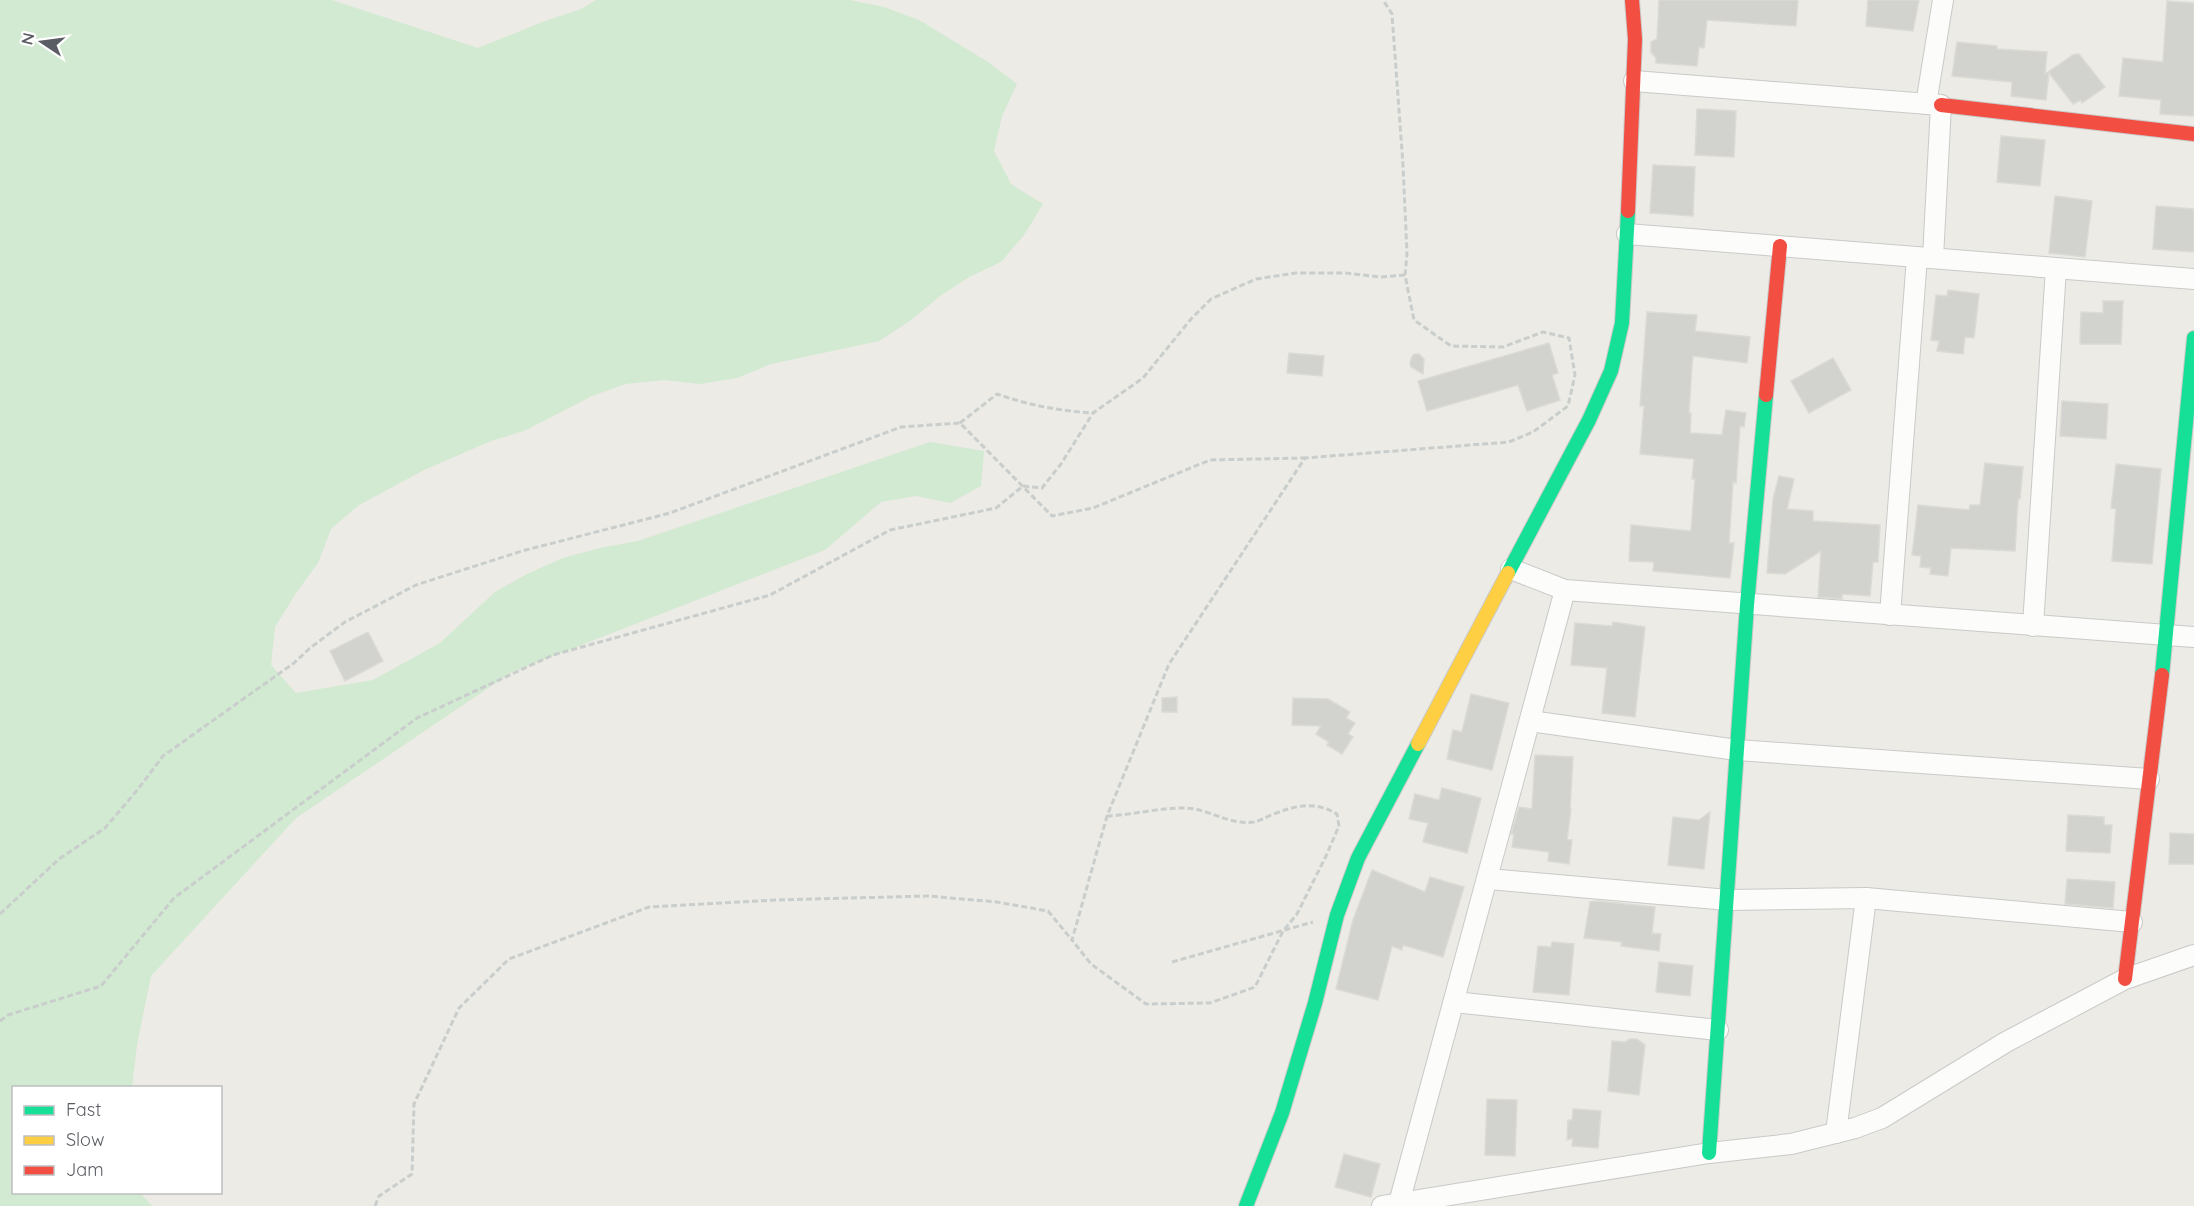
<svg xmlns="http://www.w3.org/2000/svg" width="2194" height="1206" font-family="Quicksand,sans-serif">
  <rect width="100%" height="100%" fill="#ecebe5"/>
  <polygon fill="#d2e9d2" points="0,0 332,0 478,48 545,21 581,9 596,0 850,0 884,7 919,20 988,62 1017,84 1002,116 994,151 1011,184 1043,204 1024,235 1001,262 969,277 940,296 911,320 879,341 771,364 737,378 700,384 664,380 625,384 592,396 524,431 491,441 424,470 359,505 331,529 318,563 296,593 275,627 271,665 296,693 373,680 440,643 495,592 527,574 563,558 600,548 638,541 930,442 984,451 981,486 950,503 916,496 881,502 825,550 512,672 296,818 151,976 137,1045 132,1087 14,1088 14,1192 140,1193 152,1206 0,1206"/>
  <g fill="#d2d2ce" stroke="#dcdad4" stroke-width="1.5">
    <polygon points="1659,0 1798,0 1796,26 1707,20 1704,48 1699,47 1697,66 1656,63 1656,58 1651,52 1651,42 1657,39"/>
    <polygon points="1868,0 1919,0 1913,31 1866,26"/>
    <polygon points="2167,1 2194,3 2194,116 2160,114 2161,100 2119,96 2123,58 2163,62"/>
    <polygon points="1957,42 1997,46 1997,49 2047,52 2045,74 2073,55 2079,54 2105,87 2082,103 2081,100 2073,104 2049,73 2046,100 2011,96 2012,82 1952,76"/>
    <polygon points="1697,109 1736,111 1734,157 1695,155"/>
    <polygon points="2001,136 2045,140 2040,186 1997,182"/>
    <polygon points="1653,165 1695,167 1693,216 1650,213"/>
    <polygon points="2055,196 2092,201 2085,257 2049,253"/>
    <polygon points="2156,206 2194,209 2194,252 2153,249"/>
    <polygon points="1948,290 1979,294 1974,338 1965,337 1963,354 1937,351 1939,341 1931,340 1936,295 1947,296"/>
    <polygon points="2103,301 2123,301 2121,344 2080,344 2081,312 2103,313"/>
    <polygon points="1647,312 1697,315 1695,331 1750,337 1747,363 1693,356 1692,365 1689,413 1691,413 1690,433 1722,435 1726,410 1746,413 1744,427 1740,426 1736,483 1733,482 1729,543 1734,543 1730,578 1653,571 1654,562 1629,561 1631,525 1691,531 1695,479 1692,479 1694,459 1640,454 1644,406 1640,406"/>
    <polygon points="1549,343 1558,373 1552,375 1560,400 1527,411 1518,385 1427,411 1418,381"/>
    <polygon points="1289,353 1324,356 1322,376 1287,373"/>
    <polygon points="1415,354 1419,354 1424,359 1423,374 1411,367 1410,363 1412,356"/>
    <polygon points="1833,358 1851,390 1809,413 1791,381"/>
    <polygon points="2062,401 2108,404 2106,439 2060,436"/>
    <polygon points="1985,463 2023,467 2020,499 2018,499 2015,551 1951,548 1948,576 1930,574 1931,568 1920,567 1921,556 1912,555 1918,505 1969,510 1970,505 1980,505"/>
    <polygon points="2116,464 2161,469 2152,564 2112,561 2116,509 2111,508"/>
    <polygon points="1779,476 1794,479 1787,509 1813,511 1813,521 1880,525 1878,562 1873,562 1870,596 1842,594 1842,599 1818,597 1821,551 1785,574 1767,573 1773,499"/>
    <polygon points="1613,622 1645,627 1635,717 1602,713 1607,668 1571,665 1575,623 1612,626"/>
    <polygon points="368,632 383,661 345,681 330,651"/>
    <polygon points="1471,694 1509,703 1492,770 1447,759 1453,730 1462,732"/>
    <polygon points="1177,697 1177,712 1162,712 1162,698"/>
    <polygon points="1293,698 1328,699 1350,712 1346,718 1355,723 1348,734 1353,737 1342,754 1327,745 1329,742 1316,734 1321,726 1292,725"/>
    <polygon points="1535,755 1573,757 1570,809 1571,809 1567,840 1572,840 1569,864 1548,861 1549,852 1512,847 1514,834 1511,834 1519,807 1532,809"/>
    <polygon points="1442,788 1481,798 1467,853 1423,842 1428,823 1409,819 1415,794 1439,800"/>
    <polygon points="1710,812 1704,869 1668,865 1673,817 1699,820"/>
    <polygon points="2068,815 2104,817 2104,825 2112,825 2110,853 2066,851"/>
    <polygon points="2170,833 2194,834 2194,864 2169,864"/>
    <polygon points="1372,870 1425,892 1430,877 1464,887 1443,957 1403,945 1402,950 1392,946 1378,1000 1336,989 1353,920"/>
    <polygon points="2067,879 2115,882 2113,908 2065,904"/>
    <polygon points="1597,901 1655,907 1652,933 1661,934 1659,951 1621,946 1622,942 1584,938 1590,902"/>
    <polygon points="1552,942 1574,944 1569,995 1533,992 1538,946 1551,947"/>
    <polygon points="1659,962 1693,966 1690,996 1656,992"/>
    <polygon points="1630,1039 1637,1039 1645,1045 1639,1095 1608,1091 1612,1041 1625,1042"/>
    <polygon points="1487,1099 1517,1100 1515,1156 1485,1155"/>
    <polygon points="1573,1109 1601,1111 1598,1148 1572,1146 1573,1138 1567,1140 1568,1120 1572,1120"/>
    <polygon points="1344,1154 1380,1164 1371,1197 1335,1187"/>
  </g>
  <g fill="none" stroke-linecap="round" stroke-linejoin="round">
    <defs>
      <g id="street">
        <polyline points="1634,81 1941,105 1933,258"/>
        <polyline points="1926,104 1943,0"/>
        <polyline points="1627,234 2194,279"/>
        <polyline points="1511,569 1565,590 2194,637"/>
        <polyline points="1890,615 1917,257"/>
        <polyline points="2033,626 2056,268"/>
        <polyline points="1530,721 1737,750 2149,779"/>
        <polyline points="1488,879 1728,900 1866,898 1836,1133"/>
        <polyline points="1866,898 2132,922"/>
        <polyline points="1454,1002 1718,1030"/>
        <polyline points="1399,1203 1565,590"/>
        <polyline points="1382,1206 1709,1153 1791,1144 1855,1128 1882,1118 2006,1042 2125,979 2194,955"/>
      </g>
      <g id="fast">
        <polyline points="1508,573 1589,420 1611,371 1622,323 1628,211"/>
        <polyline points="2162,675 2194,338"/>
        <polyline points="1709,1153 1747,605 1766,395"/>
        <polyline points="1246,1206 1282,1113 1315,1003 1337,915 1358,858 1418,744"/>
      </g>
      <polyline id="slow" points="1418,744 1508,573"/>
      <g id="jam">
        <polyline points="1941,105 2194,134"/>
        <polyline points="1628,211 1635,39 1632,0"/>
        <polyline points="1766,395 1780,246"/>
        <polyline points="2125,979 2162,675"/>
      </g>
    </defs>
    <use href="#street" stroke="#c9cac9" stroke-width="22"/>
    <use href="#fast" stroke="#cacaca" stroke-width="16"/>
    <use href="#slow" stroke="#cacaca" stroke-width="16"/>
    <use href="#jam" stroke="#cacaca" stroke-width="16"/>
    <g stroke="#c9cecc" stroke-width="3" stroke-dasharray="6 3" stroke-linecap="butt">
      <path d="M960 423 997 394C1028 405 1060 411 1093 413"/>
      <path d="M1107 816C1134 815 1170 805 1195 809 1214 813 1233 825 1254 822 1259 821 1265 818 1271 815 1295 806 1313 800 1337 814L1339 826 1326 856 1297 914 1283 931 1255 987 1210 1003 1146 1004 1091 964 1072 940 1107 816 1169 664 1305 458 1509 442 1533 432 1568 406 1575 375 1569 338 1543 332 1503 347 1451 346 1414 320 1405 275 1407 254 1403 165 1392 14 1383 0"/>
      <polyline points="0,914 59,859 105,828 139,788 163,756 294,663 310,648 345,622 416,585 522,551 670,513 901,427 960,423 1052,516 1093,508 1210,460 1305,458"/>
      <polyline points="1172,962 1313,922"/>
      <polyline points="0,1021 8,1015 101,986 174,898 417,718 553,655 770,595 890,530 996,508 1023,486 1042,488 1061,464 1093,413 1143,378 1191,319 1211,299 1256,279 1296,273 1345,273 1380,277 1405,275"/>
      <polyline points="375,1206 379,1196 412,1174 414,1104 459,1008 509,959 649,907 775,900 928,896 997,902 1048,911 1072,940"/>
    </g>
    <use href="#street" stroke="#fcfcfb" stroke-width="20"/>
    <use href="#fast" stroke="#16e098" stroke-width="14"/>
    <use href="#slow" stroke="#ffcf43" stroke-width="14"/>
    <use href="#jam" stroke="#f24e42" stroke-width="14"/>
  </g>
  <rect x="12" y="1086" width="210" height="108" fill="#ffffff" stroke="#bdbec1" stroke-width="1.5"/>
  <rect x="24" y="1106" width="30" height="9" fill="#16e098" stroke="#bdbec1" stroke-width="1.5"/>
  <text x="66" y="1116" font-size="18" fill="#5a5d64">Fast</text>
  <rect x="24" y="1136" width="30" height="9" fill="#ffcf43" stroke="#bdbec1" stroke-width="1.5"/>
  <text x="66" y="1146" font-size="18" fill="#5a5d64">Slow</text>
  <rect x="24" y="1166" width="30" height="9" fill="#f24e42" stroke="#bdbec1" stroke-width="1.5"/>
  <text x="66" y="1176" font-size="18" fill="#5a5d64">Jam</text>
  <g transform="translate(42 42) rotate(283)" stroke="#ffffff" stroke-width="4.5" paint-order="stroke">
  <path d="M0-4.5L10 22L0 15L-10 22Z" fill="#5a5d64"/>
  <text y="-9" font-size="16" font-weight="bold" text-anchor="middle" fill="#5a5d64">N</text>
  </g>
</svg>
